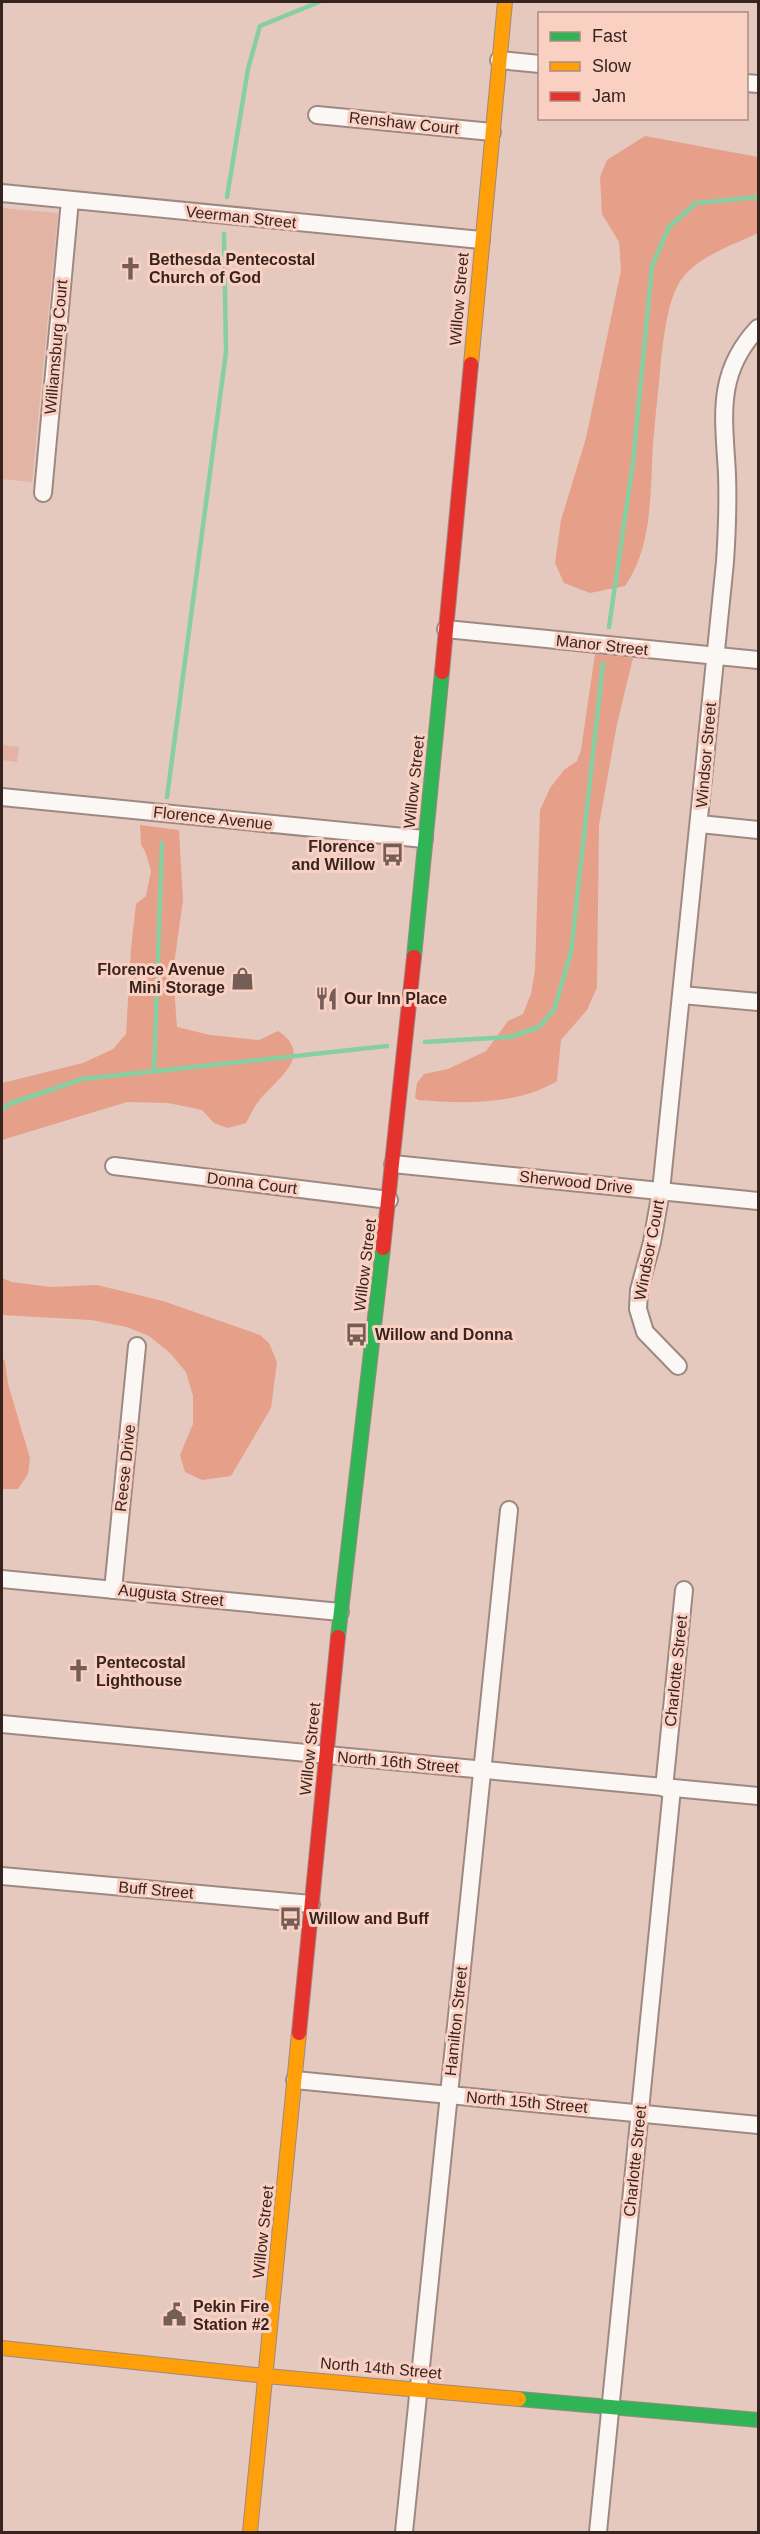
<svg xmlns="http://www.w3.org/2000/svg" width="760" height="2534" font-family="Helvetica,sans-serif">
  <rect width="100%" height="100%" fill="#e5c9bf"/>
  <g fill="#e3b3a3">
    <polygon points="2,208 58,213 32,482 2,479"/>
    <polygon points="2,745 19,747 17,762 2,760"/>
  </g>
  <g fill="#e6a089">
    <path d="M645 136 758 157V233C733 245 698 256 681 280 668 298 664 337 661 359 659 388 655 416 653 445 650 493 653 546 625 586L590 593 564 583 555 563 561 520 586 438 621 270 619 242 602 214 600 177 607 160Z"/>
    <path d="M595 654 633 658 617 724 599 825 597 987 587 1010 561 1040 557 1081C518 1105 463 1104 418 1100L415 1097 417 1083 424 1074 448 1069 486 1051 508 1021 523 1014 531 994 535 970 540 810 550 788 564 770 577 761 581 750Z"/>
    <path d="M140 825 179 830 183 900 173 972 177 1027 210 1035 259 1040 278 1031C316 1056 275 1080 258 1102 253 1108 250 1116 246 1123L228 1128 214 1123 202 1110 168 1103 127 1102 2 1140V1083L83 1063 113 1049 126 1034 131 948 136 904 146 896 151 871 145 851 141 845Z"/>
    <polygon points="2,1278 12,1282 50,1287 97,1285 163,1301 260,1335 269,1343 277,1362 271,1408 231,1476 202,1480 185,1472 180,1455 193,1424 193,1396 186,1372 170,1353 149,1336 127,1327 91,1320 2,1315"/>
    <polygon points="2,1358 5,1361 8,1384 30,1458 28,1474 18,1489 2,1489"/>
  </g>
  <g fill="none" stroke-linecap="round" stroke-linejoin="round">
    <g stroke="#86cfa2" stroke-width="4.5">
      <polyline points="227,197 248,69 260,26 319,2"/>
      <polyline points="609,627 633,462 652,266 669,227 696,203 758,197"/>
      <polyline points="167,797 226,352 224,234"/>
      <polyline points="425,1042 510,1037 539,1027 554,1010 571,952 603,663"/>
      <polyline points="154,1071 162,843"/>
      <polyline points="2,1110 9,1104 82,1079 387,1046"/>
    </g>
    <defs>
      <g id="street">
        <polyline points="499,60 540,64"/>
        <polyline points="746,83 758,84"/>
        <polyline points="317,115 492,132"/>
        <polyline points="2,193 481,240"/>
        <polyline points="43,493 70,200"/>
        <polyline points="446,629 758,660"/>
        <polyline points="2,797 424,839"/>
        <polyline points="700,824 758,830"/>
        <polyline points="682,995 758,1002"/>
        <polyline points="393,1164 758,1201"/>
        <polyline points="114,1166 389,1200"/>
        <path d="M678 1366 645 1332 638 1309 639 1290 652 1242 661 1191 725 562C727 532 728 504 727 474 724 417 715 374 758 328"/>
        <polyline points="2,1579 340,1612"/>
        <polyline points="113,1590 137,1346"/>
        <polyline points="2,1724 758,1796"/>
        <polyline points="664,1788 684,1590"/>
        <polyline points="2,1876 311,1904"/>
        <polyline points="295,2080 758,2125"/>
        <polyline points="404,2532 509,1510"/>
        <polyline points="598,2532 672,1789"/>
      </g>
      <g id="fast">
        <polyline points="414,957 442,672"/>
        <polyline points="338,1637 383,1248"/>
        <polyline points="519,2399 758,2420"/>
      </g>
      <g id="slow">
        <polyline points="471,364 505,2"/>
        <polyline points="2,2348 266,2376 519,2399"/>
        <polyline points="250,2532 299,2033"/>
      </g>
      <g id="jam">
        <polyline points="442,672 471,364"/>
        <polyline points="383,1248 414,957"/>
        <polyline points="299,2033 338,1637"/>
      </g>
    </defs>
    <use href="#street" stroke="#9e8982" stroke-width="20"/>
    <use href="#fast" stroke="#9e8982" stroke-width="16"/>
    <use href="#slow" stroke="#9e8982" stroke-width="16"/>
    <use href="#jam" stroke="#9e8982" stroke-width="16"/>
    <use href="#street" stroke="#fbf7f5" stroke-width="16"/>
    <use href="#fast" stroke="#30b455" stroke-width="14"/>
    <use href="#slow" stroke="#ff9f0a" stroke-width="14"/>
    <use href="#jam" stroke="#e5322d" stroke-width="14"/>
  </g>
  <defs>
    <symbol id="church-bare" viewBox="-9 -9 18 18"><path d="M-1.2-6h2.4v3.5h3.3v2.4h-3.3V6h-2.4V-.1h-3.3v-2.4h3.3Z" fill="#745e56" stroke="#fad0c3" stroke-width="2.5" paint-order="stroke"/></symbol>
    <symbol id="bus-bare" viewBox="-9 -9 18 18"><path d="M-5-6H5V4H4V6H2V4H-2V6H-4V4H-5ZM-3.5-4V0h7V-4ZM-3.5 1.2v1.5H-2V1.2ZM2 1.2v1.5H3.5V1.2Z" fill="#745e56" stroke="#fad0c3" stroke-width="2.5" paint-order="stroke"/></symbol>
    <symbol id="shop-bare" viewBox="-9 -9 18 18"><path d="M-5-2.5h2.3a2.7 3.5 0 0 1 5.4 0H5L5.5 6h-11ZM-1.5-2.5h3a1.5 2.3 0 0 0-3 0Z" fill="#745e56" stroke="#fad0c3" stroke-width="2.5" paint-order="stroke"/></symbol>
    <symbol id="restaurant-bare" viewBox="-9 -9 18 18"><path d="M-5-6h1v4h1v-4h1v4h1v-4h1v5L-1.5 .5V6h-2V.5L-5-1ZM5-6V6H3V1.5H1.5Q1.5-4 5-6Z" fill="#745e56" stroke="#fad0c3" stroke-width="2.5" paint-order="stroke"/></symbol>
    <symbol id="civic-bare" viewBox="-9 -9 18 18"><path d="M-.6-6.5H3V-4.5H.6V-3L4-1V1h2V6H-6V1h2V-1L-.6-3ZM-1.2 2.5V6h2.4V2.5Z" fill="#745e56" stroke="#fad0c3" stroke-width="2.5" paint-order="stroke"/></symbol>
  </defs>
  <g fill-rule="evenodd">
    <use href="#church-bare" x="114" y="252" width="33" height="33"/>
    <use href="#bus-bare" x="376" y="838" width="33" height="33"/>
    <use href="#shop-bare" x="226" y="962" width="33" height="33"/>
    <use href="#restaurant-bare" x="310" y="982" width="33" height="33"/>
    <use href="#bus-bare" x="340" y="1318" width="33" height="33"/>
    <use href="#church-bare" x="62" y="1654" width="33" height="33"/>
    <use href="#bus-bare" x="274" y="1902" width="33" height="33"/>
    <use href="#civic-bare" x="158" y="2298" width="33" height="33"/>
  </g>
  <g text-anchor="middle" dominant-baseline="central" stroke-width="6" stroke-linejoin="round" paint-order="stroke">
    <g font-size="16" fill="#37241e" stroke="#fad0c3">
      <text transform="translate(404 123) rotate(6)">Renshaw Court</text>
      <text transform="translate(241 217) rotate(6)">Veerman Street</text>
      <text transform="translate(459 299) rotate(-85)">Willow Street</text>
      <text transform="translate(56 347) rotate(-85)">Williamsburg Court</text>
      <text transform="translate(602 645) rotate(6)">Manor Street</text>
      <text transform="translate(706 755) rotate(-85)">Windsor Street</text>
      <text transform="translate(414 782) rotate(-84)">Willow Street</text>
      <text transform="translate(213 818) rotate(6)">Florence Avenue</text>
      <text transform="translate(576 1182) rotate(6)">Sherwood Drive</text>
      <text transform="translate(252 1183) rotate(7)">Donna Court</text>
      <text transform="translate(649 1250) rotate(-79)">Windsor Court</text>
      <text transform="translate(365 1265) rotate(-83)">Willow Street</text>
      <text transform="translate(125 1468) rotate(-84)">Reese Drive</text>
      <text transform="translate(171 1595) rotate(6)">Augusta Street</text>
      <text transform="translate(676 1671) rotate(-84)">Charlotte Street</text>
      <text transform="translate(310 1749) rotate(-84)">Willow Street</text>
      <text transform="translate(398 1762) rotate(5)">North 16th Street</text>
      <text transform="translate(156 1890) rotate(5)">Buff Street</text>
      <text transform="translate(456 2021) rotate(-84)">Hamilton Street</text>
      <text transform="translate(527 2102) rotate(5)">North 15th Street</text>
      <text transform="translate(635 2161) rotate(-84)">Charlotte Street</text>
      <text transform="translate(263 2232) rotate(-84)">Willow Street</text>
      <text transform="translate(381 2368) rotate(5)">North 14th Street</text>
    </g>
    <g font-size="16" font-weight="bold" fill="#37241e" stroke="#fad0c3" text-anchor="start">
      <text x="149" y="259">Bethesda Pentecostal<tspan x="149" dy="18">Church of God</tspan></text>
      <text x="375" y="846" text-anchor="end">Florence<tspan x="375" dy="18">and Willow</tspan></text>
      <text x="225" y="969" text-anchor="end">Florence Avenue<tspan x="225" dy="18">Mini Storage</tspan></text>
      <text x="344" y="998">Our Inn Place</text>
      <text x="375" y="1334">Willow and Donna</text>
      <text x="96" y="1662">Pentecostal<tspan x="96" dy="18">Lighthouse</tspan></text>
      <text x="309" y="1918">Willow and Buff</text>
      <text x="193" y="2306">Pekin Fire<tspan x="193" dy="18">Station #2</tspan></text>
    </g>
  </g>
  <rect width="760" height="2534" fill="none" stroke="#37241e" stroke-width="6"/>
  <rect x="538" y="12" width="210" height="108" fill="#fad0c3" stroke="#ac8b81" stroke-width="1.5"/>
  <rect x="550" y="32" width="30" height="9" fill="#30b455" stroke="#ac8b81" stroke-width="1.5"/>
  <text x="592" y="42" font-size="18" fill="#37241e">Fast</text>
  <rect x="550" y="62" width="30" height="9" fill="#ff9f0a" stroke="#ac8b81" stroke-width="1.5"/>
  <text x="592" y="72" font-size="18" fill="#37241e">Slow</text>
  <rect x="550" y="92" width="30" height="9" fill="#e5322d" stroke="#ac8b81" stroke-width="1.5"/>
  <text x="592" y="102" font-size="18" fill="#37241e">Jam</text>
</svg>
